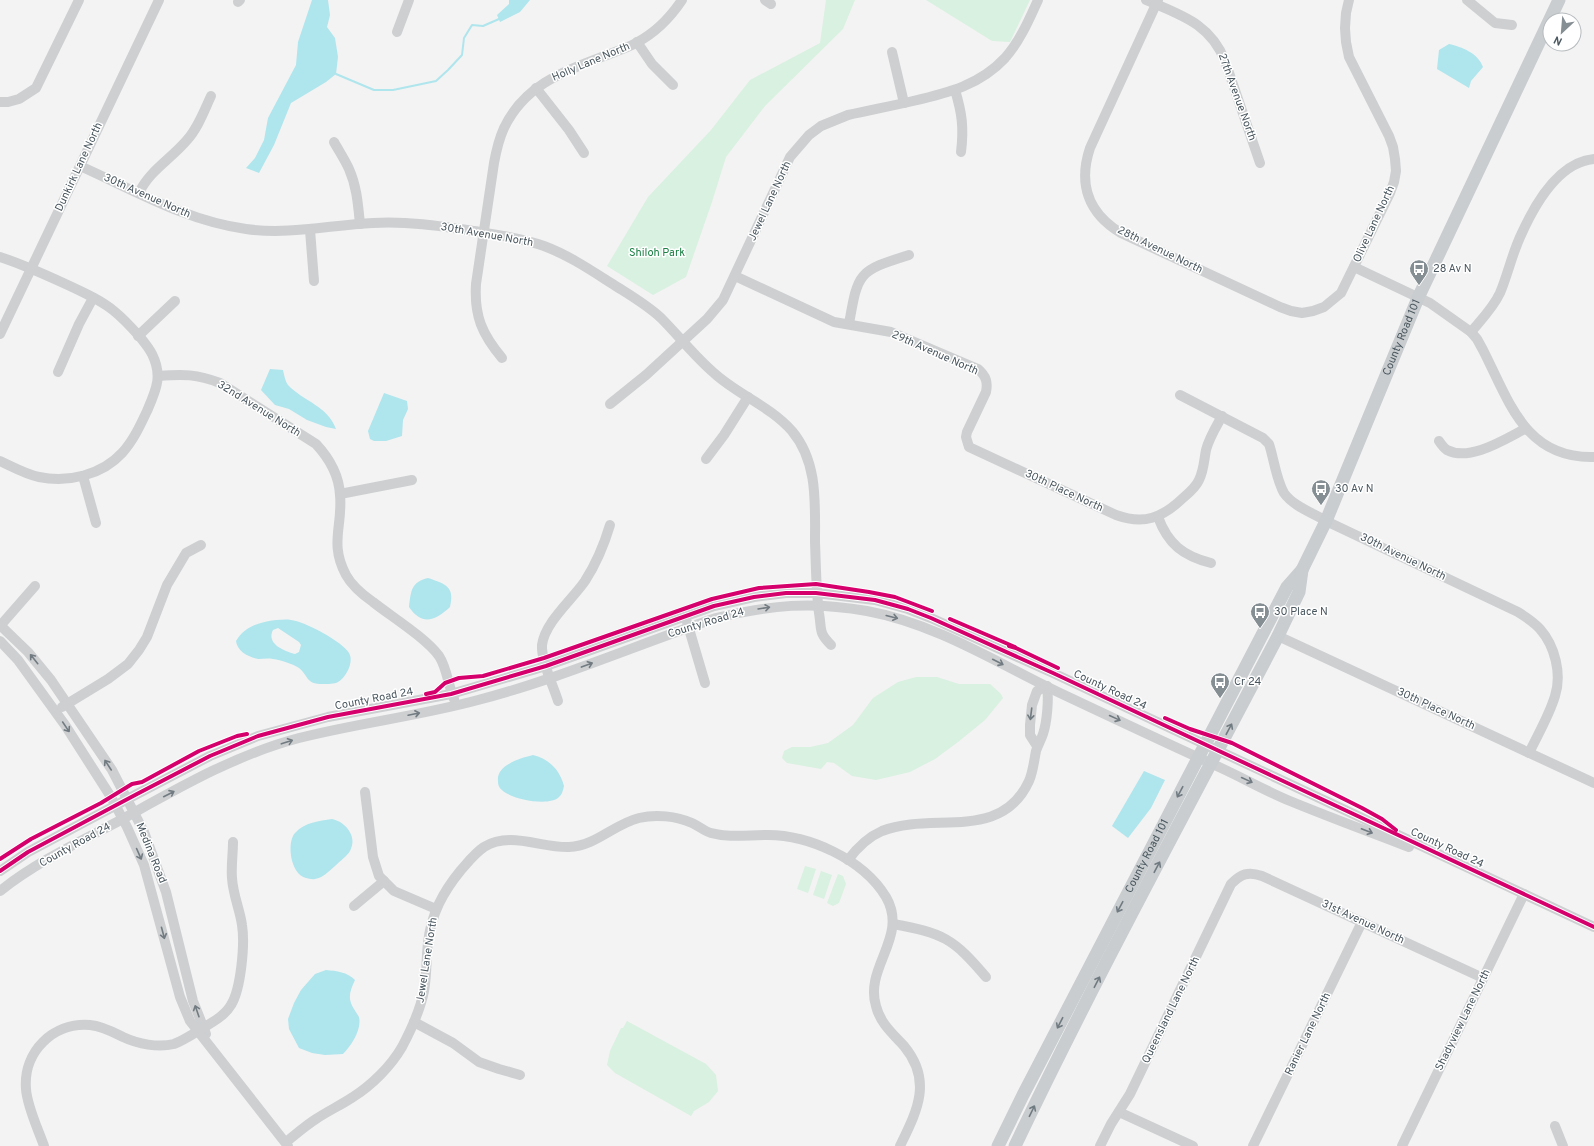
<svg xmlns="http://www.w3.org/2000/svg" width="1594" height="1146" font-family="Overpass,sans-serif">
  <rect width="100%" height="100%" fill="#f3f3f3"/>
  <g fill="#d9f1e0">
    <polygon points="826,0 855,0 843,29 765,106 726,157 712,202 686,277 653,295 607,266 648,197 711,130 750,80 820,43"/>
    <polygon points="926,0 1030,0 1010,42 992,41"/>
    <polygon points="916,677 937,677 959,684 990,684 1001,694 1003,698 985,720 958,742 935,759 910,772 876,780 852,776 834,763 827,762 821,769 787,763 782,758 784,751 792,747 810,747 828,743 853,725 873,698 898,682"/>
    <polygon points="805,866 816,869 808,893 797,889"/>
    <polygon points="821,871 832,875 824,899 813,895"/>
    <polygon points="838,874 843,876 846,884 839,903 833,906 827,903"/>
    <polygon points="627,1021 706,1064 716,1075 718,1091 709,1102 694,1111 691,1116 615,1073 607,1065 610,1051 621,1028 623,1028"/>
  </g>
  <g fill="#afe5ed" fill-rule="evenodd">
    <polygon points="312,0 328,0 330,15 327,27 335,38 338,57 336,74 326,82 291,103 274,145 259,173 246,168 255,158 264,140 268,118 296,65 298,42"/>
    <polygon points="509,0 530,0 520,12 500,22 497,15 509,4"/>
    <path d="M1449 44C1462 47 1478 53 1483 67L1471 81 1469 88 1437 69 1439 50Z"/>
    <path d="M270 369 283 370C284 374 285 381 288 385 303 401 328 406 336 429L326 427 307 420 289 409 275 405 261 390Z"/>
    <polygon points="384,393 407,401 408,409 403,420 402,436 386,441 374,441 370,439 368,431"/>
    <path d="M428 578C446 584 455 587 450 607 435 621 422 626 409 607 411 591 411 582 428 578Z"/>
    <path d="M276 620C281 620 286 619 291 620 304 621 343 642 349 653 354 661 347 677 338 682 335 684 327 684 323 684 305 684 309 676 299 668 293 664 281 660 273 659 268 658 263 659 258 659 248 657 237 651 236 641 245 626 260 622 276 620ZM278 628 299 642 301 645 299 652 295 654C284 651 266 644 273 630Z"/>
    <path d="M533 755C549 759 560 770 564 786 563 790 562 795 559 797 549 807 512 799 503 791 499 788 498 785 498 781 496 765 521 758 533 755Z"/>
    <polygon points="1144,771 1165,780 1151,808 1128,838 1112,826"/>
    <path d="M332 819C346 822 358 837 350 851 347 856 340 861 335 866 329 871 323 878 315 879 312 880 308 878 306 878 291 875 286 843 295 833 305 822 319 821 332 819Z"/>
    <path d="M326 970C337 971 347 972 355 980 350 991 347 998 354 1009 355 1011 358 1015 359 1017 362 1030 351 1046 343 1054L325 1055 312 1053 299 1048 289 1029 288 1019 294 1003 301 990 315 974Z"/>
  </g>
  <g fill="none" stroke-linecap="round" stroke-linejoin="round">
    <polyline stroke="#afe5ed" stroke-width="2" points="336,74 374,90 393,90 436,81 448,70 462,55 464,38 472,25 483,26 499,19"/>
    <g stroke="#cdcfd1" stroke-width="10">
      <polyline points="765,0 771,4"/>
      <path d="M1146 0C1180 15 1210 23 1225 61L1260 163"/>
      <path d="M1158 0 1090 148C1078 184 1088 213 1121 233L1280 307 1291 311 1302 313 1313 311 1324 307 1341 293 1390 193 1394 182 1396 171 1395 159 1393 147 1389 136 1349 57 1346 42 1345 28 1346 13 1349 0"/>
      <polyline points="1467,0 1495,23 1512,25"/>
      <polyline points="238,2 240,0"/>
      <polyline points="397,32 409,0"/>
      <polyline points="637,42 652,64 673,85"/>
      <polyline points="892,52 904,103"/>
      <polyline points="536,88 569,130 584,153"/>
      <path d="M955 90C962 113 964 128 961 152"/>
      <polyline points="0,102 8,102 19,99 36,88 79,0"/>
      <path d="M334 142C339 151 345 160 349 169 357 187 358 205 360 224"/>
      <path d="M80 166C134 190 186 221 246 229 289 235 330 225 373 223 407 221 440 226 474 231 498 235 522 238 544 246 568 255 589 269 611 283 628 294 646 304 661 318 679 336 695 357 714 373 738 395 770 406 792 431 818 462 815 503 815 542 816 566 816 590 819 613 822 630 818 632 831 645"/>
      <path d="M139 193C149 171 171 159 187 140 198 128 204 111 211 96"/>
      <polyline points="310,230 314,281"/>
      <path d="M0 257C25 265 48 276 72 287 87 294 102 301 114 311 124 319 132 328 140 337 144 342 149 348 152 354 163 376 156 390 147 411 140 426 133 441 122 453 102 475 68 483 39 477 25 474 13 467 0 461"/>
      <path d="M1354 267 1430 303 1471 332 1477 339 1483 350C1509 401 1525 459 1594 457"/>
      <path d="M735 276 834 322 891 332 978 369C986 376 988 382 986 392L967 432 966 437 969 447 1116 515C1144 525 1162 518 1183 498 1189 493 1196 487 1199 480 1204 470 1204 460 1206 450 1209 438 1216 427 1222 416"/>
      <path d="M849 324C858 272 858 271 909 255"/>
      <path d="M1471 332C1481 320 1493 308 1500 293 1508 274 1512 254 1521 235 1534 206 1558 162 1594 159"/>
      <polyline points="0,334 159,0"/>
      <polyline points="138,336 175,301"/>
      <path d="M502 358C482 334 474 316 476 284L494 163C496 152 499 139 504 128 525 84 565 71 607 55 617 51 627 48 636 43 655 33 670 18 682 0"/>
      <polyline points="58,372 79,324 93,298"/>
      <path d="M159 376C183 374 197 374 220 383L316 444C329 458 339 474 340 495 343 526 329 543 346 575 352 586 363 595 373 602 392 617 426 638 439 656 447 668 448 685 454 699"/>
      <path d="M1180 395 1263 438 1269 444C1274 459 1276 479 1284 493 1293 506 1313 513 1326 521L1518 612C1526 617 1534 622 1540 629 1555 646 1562 674 1555 696 1549 716 1538 734 1529 753"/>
      <path d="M610 404 646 375 707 319 723 300 790 157 809 135 821 126 848 115C870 110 892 106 913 101 948 93 980 85 1005 58 1020 41 1029 20 1038 0"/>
      <path d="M1439 441C1441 444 1444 448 1447 450 1470 462 1505 439 1525 429"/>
      <polyline points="706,459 724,435 748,397"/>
      <polyline points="83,476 96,523"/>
      <polyline points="340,494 412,480"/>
      <path d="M1158 517C1168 544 1183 556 1211 563"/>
      <polyline points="687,622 705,683"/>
      <polyline points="0,625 28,652 51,680 112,770 144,832 166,892 193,1001 206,1034"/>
      <polyline points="0,626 35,586"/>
      <polyline points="1278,636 1594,783"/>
      <polyline points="0,641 18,660 65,725 111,797 127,827 144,865 180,997 190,1021 288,1146"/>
      <path d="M558 701C553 685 541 661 542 645 545 622 572 600 585 581 596 564 604 545 610 525"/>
      <polyline points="62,707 108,679 128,664 139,650 147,637 167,585 186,553 201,545"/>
      <polyline points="1037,746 1030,735 1030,725 1032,705 1037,691 1047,686"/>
      <polyline points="365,792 373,857 379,876 394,891 436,909"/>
      <path d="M848 860C857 848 868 837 882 831 932 811 1001 843 1029 781 1033 772 1034 761 1036 751 1038 745 1041 740 1043 734 1047 722 1049 699 1047 686"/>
      <polyline points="0,871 28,852 137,794 210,756 258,736 328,717 451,694 546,666 714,606 754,597 786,593 816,593 875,600 908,609 931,618 1053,673 1594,927"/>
      <path d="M0 891C35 863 77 843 117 822 175 790 234 755 299 738 358 723 419 716 478 700 559 679 636 645 716 618 771 605 811 601 867 611 937 624 997 663 1060 693 1113 718 1166 743 1219 767 1243 778 1266 791 1290 801 1329 817 1369 832 1409 847"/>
      <polyline points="354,906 384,881"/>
      <path d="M893 924C943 933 953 938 986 977"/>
      <polyline points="414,1022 453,1043 479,1062 499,1069 520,1075"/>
      <polyline points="1119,1112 1193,1146"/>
      <polyline points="1555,1126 1563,1146"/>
      <path d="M286 1142C295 1135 305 1126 316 1119 328 1111 341 1105 353 1097 372 1085 391 1066 402 1047 411 1030 420 1011 424 991 427 975 426 959 428 943 431 914 443 892 461 870 468 862 475 853 484 847 510 831 541 848 569 847 596 846 614 824 639 818 656 814 676 816 692 823 699 826 704 831 711 833 729 838 747 835 765 835 808 834 863 859 886 897 909 937 864 967 876 1006 880 1023 893 1034 904 1046 933 1081 917 1111 900 1146"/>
      <path d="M44 1146C38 1129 27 1106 26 1089 23 1052 53 1022 90 1025 102 1026 113 1032 123 1037 138 1044 158 1048 174 1044 182 1041 190 1036 198 1031 209 1024 224 1017 231 1005 241 989 245 944 242 925 240 910 233 895 232 878 231 866 233 854 233 842"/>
      <path d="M1100 1146 1111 1124 1130 1094 1231 884C1241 874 1248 871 1262 876L1483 978"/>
      <polyline points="1253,1146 1362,922"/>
      <polyline points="1402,1146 1524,894"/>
    </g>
    <g stroke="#c9cdcf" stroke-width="13">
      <path id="s1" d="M998 1146 1023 1095 1287 587 1302 570 1326 521 1418 298 1559 0"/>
      <path d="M1015 1146C1097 974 1189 806 1278 636L1299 592 1302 570"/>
    </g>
    <defs>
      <g id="cycleway">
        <polyline points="950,619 1015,647"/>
        <polyline points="1009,646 1016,648 1058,668"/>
        <polyline points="426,694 435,692 445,683 459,678 483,676 544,658 712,599 759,588 816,584 869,592 895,597 932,611"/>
        <polyline points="1165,718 1190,729 1232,743 1362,808 1382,819 1396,830"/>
        <polyline points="0,859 31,839 101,803 132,784 142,782 199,751 237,736 247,734"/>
        <polyline points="0,871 28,852 137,794 210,756 258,736 328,717 451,694 546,666 714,606 754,597 786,593 816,593 875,600 908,609 931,618 1053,673 1594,927"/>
      </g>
    </defs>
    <use href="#cycleway" stroke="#fff" stroke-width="6"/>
    <use href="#cycleway" stroke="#d6006c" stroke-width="4"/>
  </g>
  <defs><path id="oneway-shaft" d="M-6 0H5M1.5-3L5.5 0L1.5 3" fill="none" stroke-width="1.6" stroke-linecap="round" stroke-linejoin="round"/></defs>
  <g stroke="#717b81">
    <use href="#oneway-shaft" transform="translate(764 608) rotate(-9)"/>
    <use href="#oneway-shaft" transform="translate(892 617) rotate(14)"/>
    <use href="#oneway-shaft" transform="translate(34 659) rotate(-129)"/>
    <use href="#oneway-shaft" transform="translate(998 662) rotate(27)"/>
    <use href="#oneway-shaft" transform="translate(587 665) rotate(-20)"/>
    <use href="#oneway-shaft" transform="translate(414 714) rotate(-12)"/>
    <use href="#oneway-shaft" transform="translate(1031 714) rotate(97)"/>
    <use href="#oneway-shaft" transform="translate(1115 718) rotate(25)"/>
    <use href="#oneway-shaft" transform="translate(66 727) rotate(56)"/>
    <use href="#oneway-shaft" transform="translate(287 742) rotate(-18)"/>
    <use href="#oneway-shaft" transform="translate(108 765) rotate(-123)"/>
    <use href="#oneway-shaft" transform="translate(1247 780) rotate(25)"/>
    <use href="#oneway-shaft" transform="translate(169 794) rotate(-27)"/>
    <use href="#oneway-shaft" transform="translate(1367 831) rotate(21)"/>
    <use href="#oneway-shaft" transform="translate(139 854) rotate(66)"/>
    <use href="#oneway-shaft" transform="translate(163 933) rotate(75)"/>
    <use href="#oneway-shaft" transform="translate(197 1011) rotate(-109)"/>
  </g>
  <g stroke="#707a81">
    <use href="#oneway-shaft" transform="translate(1229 729) rotate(-62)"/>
    <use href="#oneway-shaft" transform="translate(1180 792) rotate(118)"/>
    <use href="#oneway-shaft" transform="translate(1157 867) rotate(-62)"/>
    <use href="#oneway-shaft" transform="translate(1120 907) rotate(118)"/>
    <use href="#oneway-shaft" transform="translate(1097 982) rotate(-63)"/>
    <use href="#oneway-shaft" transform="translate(1060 1023) rotate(117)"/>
    <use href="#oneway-shaft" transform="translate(1032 1111) rotate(-64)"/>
  </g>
  <defs>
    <symbol id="bus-pin" viewBox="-11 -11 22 30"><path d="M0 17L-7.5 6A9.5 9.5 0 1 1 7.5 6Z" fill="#858e93" stroke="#fff"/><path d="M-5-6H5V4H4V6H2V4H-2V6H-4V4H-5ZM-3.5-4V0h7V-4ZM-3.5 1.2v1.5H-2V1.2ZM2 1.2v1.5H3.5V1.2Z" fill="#fff"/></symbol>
  </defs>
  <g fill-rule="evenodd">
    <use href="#bus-pin" x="1408" y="258" width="22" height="30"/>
    <use href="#bus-pin" x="1310" y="478" width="22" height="30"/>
    <use href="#bus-pin" x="1249" y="601" width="22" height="30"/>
    <use href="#bus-pin" x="1209" y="671" width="22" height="30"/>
  </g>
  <g text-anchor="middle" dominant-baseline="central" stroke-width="3" stroke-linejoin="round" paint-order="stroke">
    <g font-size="11" fill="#4a575f" stroke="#fff">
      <text transform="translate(591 62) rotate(-23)">Holly Lane North</text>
      <text transform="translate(1237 97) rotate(70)">27th Avenue North</text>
      <text transform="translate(79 167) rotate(-65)">Dunkirk Lane North</text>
      <text transform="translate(147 196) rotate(24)">30th Avenue North</text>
      <text transform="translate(770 201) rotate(-65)">Jewel Lane North</text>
      <text transform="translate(1374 224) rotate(-65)">Olive Lane North</text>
      <text transform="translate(487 235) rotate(10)">30th Avenue North</text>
      <text transform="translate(1160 250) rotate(26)">28th Avenue North</text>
      <text stroke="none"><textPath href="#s1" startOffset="905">County Road 101</textPath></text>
      <text transform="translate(935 353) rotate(24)">29th Avenue North</text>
      <text transform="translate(259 409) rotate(32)">32nd Avenue North</text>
      <text transform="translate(1064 491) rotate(25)">30th Place North</text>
      <text transform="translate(1403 557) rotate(26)">30th Avenue North</text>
      <text transform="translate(706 623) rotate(-17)">County Road 24</text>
      <text transform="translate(1110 690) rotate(25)">County Road 24</text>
      <text transform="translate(374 699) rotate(-11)">County Road 24</text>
      <text transform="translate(1436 709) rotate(25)">30th Place North</text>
      <text transform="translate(75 845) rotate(-29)">County Road 24</text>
      <text transform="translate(1447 848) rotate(25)">County Road 24</text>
      <text transform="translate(151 853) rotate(68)">Medina Road</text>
      <text stroke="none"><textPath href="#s1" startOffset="326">County Road 101</textPath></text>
      <text transform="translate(1363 922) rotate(25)">31st Avenue North</text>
      <text transform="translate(427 960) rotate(-81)">Jewel Lane North</text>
      <text transform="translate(1171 1010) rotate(-64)">Queensland Lane North</text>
      <text transform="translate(1463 1020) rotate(-64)">Shadyview Lane North</text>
      <text transform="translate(1308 1034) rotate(-64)">Ranier Lane North</text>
    </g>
    <g font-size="11" fill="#1b8145" stroke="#fff">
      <text x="657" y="253">Shiloh Park</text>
    </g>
    <g font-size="11" fill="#4a575f" stroke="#fff" text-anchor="start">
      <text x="1433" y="269">28 Av N</text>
      <text x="1335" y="489">30 Av N</text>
      <text x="1274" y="612">30 Place N</text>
      <text x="1234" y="682">Cr 24</text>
    </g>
  </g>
  <g transform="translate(1562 32) rotate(206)"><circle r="19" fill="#ffffff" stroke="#b7bcbf"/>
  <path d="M0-3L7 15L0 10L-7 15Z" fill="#858e93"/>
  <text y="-6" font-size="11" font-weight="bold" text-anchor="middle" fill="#4a575f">N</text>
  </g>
</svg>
